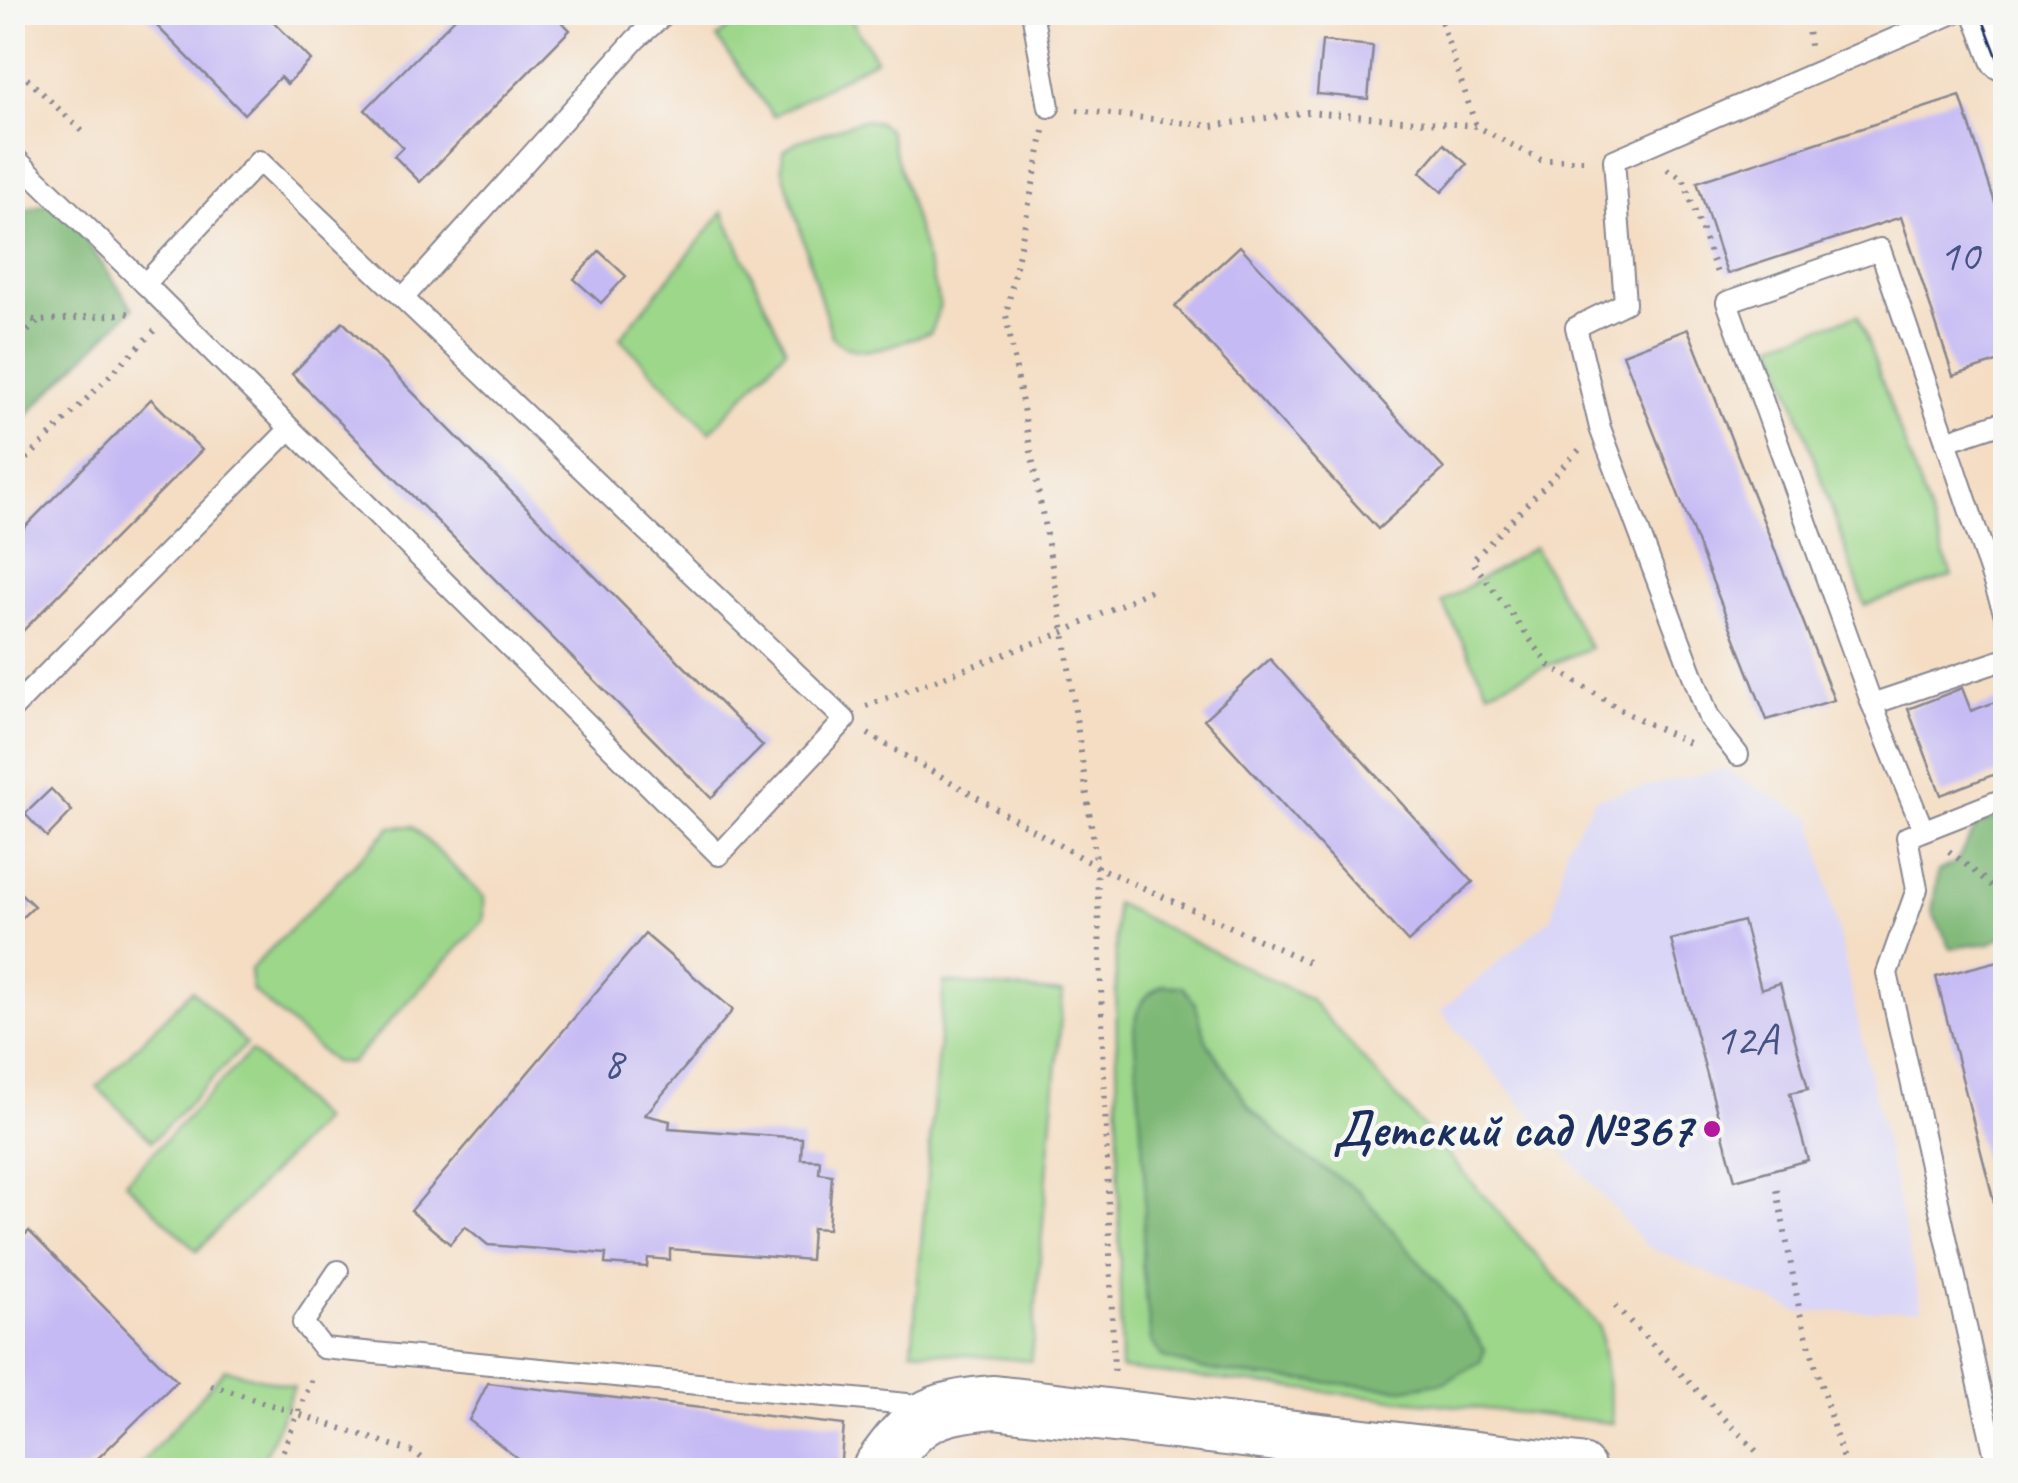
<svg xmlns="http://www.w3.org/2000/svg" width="2018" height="1483" font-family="Caveat,sans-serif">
  <rect width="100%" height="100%" fill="#f6f6f2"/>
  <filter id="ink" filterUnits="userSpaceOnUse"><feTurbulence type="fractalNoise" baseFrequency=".01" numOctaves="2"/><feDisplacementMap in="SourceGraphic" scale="20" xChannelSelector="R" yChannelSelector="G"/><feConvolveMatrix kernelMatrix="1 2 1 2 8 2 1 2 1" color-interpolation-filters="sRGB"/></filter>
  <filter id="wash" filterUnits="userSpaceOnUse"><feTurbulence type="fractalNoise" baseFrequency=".0048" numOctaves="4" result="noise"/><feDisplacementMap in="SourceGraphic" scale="40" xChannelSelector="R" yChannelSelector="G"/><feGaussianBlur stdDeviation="2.25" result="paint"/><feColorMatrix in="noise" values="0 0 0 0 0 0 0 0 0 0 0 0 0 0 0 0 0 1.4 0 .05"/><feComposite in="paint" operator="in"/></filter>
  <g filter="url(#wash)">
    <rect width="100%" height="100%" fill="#f4ddc3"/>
    <polygon fill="#d9d6f7" points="1723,769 1813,818 1922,1309 1800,1313 1646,1246 1440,1011 1552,917 1567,845 1596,798"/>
    <g fill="#9dd78a" stroke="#5c8374" stroke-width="2.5">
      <polygon points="746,13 847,13 876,59 773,116 717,38"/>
      <path d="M863 120 878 122 888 129 940 305 931 332C897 342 859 365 832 337L782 168 783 151 796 142Z"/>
      <polygon points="723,212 786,349 710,432 620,338"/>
      <polygon points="1858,315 1952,576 1865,605 1774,343"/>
      <polygon points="1534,547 1590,648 1488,691 1442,602"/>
      <polygon points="412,826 484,897 484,920 351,1063 333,1062 252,990 250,970 391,827"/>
      <polygon points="1115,903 1310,999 1599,1326 1613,1423 1121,1369"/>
      <polygon points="944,982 1063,993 1031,1361 912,1350"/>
      <polygon points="192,990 246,1044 152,1141 97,1087"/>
      <polygon points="251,1051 322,1120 197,1251 125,1182"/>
      <polygon points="225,1369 294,1387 259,1470 136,1470"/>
    </g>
    <g fill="#7eb876" stroke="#4c746a" stroke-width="2.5">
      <polygon points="48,203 66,212 133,308 13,429 13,214"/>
      <polygon points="2005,814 2005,934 1991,943 1951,948 1932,912 1938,871 1956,862 1977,825"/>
      <path d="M1164 985 1183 987 1195 1003 1207 1042 1250 1108 1293 1149 1359 1191 1451 1299 1485 1350 1480 1362 1445 1382 1404 1389 1260 1377 1201 1369 1163 1358 1151 1341 1142 1264 1145 1186 1134 1030C1136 1006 1143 995 1164 985Z"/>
    </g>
    <g id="blocks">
      <g fill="#c5baf4">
        <polygon points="143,12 264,12 311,60 287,84 280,77 244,114"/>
        <polygon points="461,12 552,12 570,30 420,182 394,156 403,147 365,110"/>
        <polygon points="1322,41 1373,46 1368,99 1317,94"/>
        <polygon points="1960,96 2006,236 2006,359 1953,376 1901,217 1727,274 1697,182"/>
        <polygon points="1444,144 1467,164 1442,192 1420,172"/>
        <polygon points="1240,246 1444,469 1378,529 1175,306"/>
        <polygon points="599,251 626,276 601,303 574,279"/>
        <polygon points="343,322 763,746 711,798 292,374"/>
        <polygon points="1688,329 1834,700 1767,720 1623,354"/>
        <polygon points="151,399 202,450 12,642 12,540"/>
        <polygon points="1270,659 1473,882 1408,942 1204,719"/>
        <polygon points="1962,688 1971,711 2006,698 2006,770 1941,795 1908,709"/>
        <polygon points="51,789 72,811 47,837 25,814"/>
        <polygon points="12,885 34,906 12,927"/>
        <polygon points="1743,921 1761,989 1780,983 1808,1089 1790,1093 1808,1160 1735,1180 1671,940"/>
        <polygon points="645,934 733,1010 645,1115 670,1121 669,1128 802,1138 801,1159 820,1160 819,1173 832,1175 828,1229 812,1228 810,1260 670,1249 670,1260 648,1258 647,1267 605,1264 606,1254 488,1245 465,1226 450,1244 411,1211"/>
        <polygon points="2006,959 2006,1241 2004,1241 1936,977"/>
        <polygon points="29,1231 177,1381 86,1470 12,1470 12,1247"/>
        <polygon points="488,1383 844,1425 840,1470 532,1470 469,1420"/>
        <polygon points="994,1462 1034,1466 1034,1470 993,1470"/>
      </g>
    </g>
  </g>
  <g filter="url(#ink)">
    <use href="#blocks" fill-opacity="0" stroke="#888690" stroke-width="2.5"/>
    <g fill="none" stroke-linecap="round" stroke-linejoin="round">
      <defs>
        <g id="service">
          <polyline points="1032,12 1049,107"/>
          <polyline points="12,155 145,284"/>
          <polygon points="259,161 845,720 719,855 145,284"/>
          <polyline points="404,297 636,39 667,12"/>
          <polyline points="2006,421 1946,441 2006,618"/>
          <polyline points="1872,704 1727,302 1880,249 1946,441"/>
          <polyline points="12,709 289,430"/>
          <polyline points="1738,755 1709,718 1600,428 1576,327 1625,303 1614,160 1956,12"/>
          <polyline points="1922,827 1872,704 2006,659"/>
          <polyline points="338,1271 303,1323 323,1348 928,1406"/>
          <polyline points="1998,1470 1887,973 1917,889 1907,837 2006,798"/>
        </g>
        <g id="tertiary">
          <polyline points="1990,12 2006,55"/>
          <path d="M878 1470C916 1416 928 1408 994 1402L1579 1470"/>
        </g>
      </defs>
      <use href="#service" stroke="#888690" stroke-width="24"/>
      <use href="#tertiary" stroke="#888690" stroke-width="56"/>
      <g stroke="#888690" stroke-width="6" stroke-dasharray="2.5 8" stroke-linecap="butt">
        <polyline points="1438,12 1476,126"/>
        <polyline points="1806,12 1810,46"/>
        <polyline points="12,64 86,135"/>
        <polyline points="1077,110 1212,126 1308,112 1476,126 1541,160 1588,160"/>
        <polyline points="1044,131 1006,315 1064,632 1097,867 1114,1372"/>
        <polyline points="1667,169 1683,178 1718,276"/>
        <polyline points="12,315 39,321 133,313"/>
        <polyline points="12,345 39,321"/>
        <polyline points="1579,450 1472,561 1549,665 1626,713 1693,745"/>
        <polyline points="12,474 156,329"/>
        <polyline points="866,706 1064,632 1157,587"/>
        <polyline points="868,734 1097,867 1315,965"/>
        <polyline points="1949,851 2006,897"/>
        <polyline points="1777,1190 1800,1313 1844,1463"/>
        <polyline points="1615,1306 1759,1454"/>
        <polyline points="211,1385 416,1453 435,1470"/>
        <polyline points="275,1470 314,1374"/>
      </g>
      <use href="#service" stroke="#fff" stroke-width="20"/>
      <use href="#tertiary" stroke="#fff" stroke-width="52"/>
      <g stroke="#1b2f5e" stroke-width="2.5">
        <polyline points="1980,12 2006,80"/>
        <polyline points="2000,12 2006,28"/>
      </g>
    </g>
  </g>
  <circle fill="#b5179e" stroke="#f6f6f2" stroke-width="4" cx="1712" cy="1129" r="10"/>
  <g text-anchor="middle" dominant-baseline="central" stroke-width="9" stroke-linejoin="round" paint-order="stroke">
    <g font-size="45" fill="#465284">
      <text x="1959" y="255">10</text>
      <text x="1746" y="1039">12А</text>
      <text x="613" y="1062">8</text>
    </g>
    <g font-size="50" font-weight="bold" fill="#1b2f5e" stroke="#f6f6f2" text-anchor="end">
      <text x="1692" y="1129">Детский сад №367</text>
    </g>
  </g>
  <rect width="2018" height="1483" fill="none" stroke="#f6f6f2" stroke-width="50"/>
</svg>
